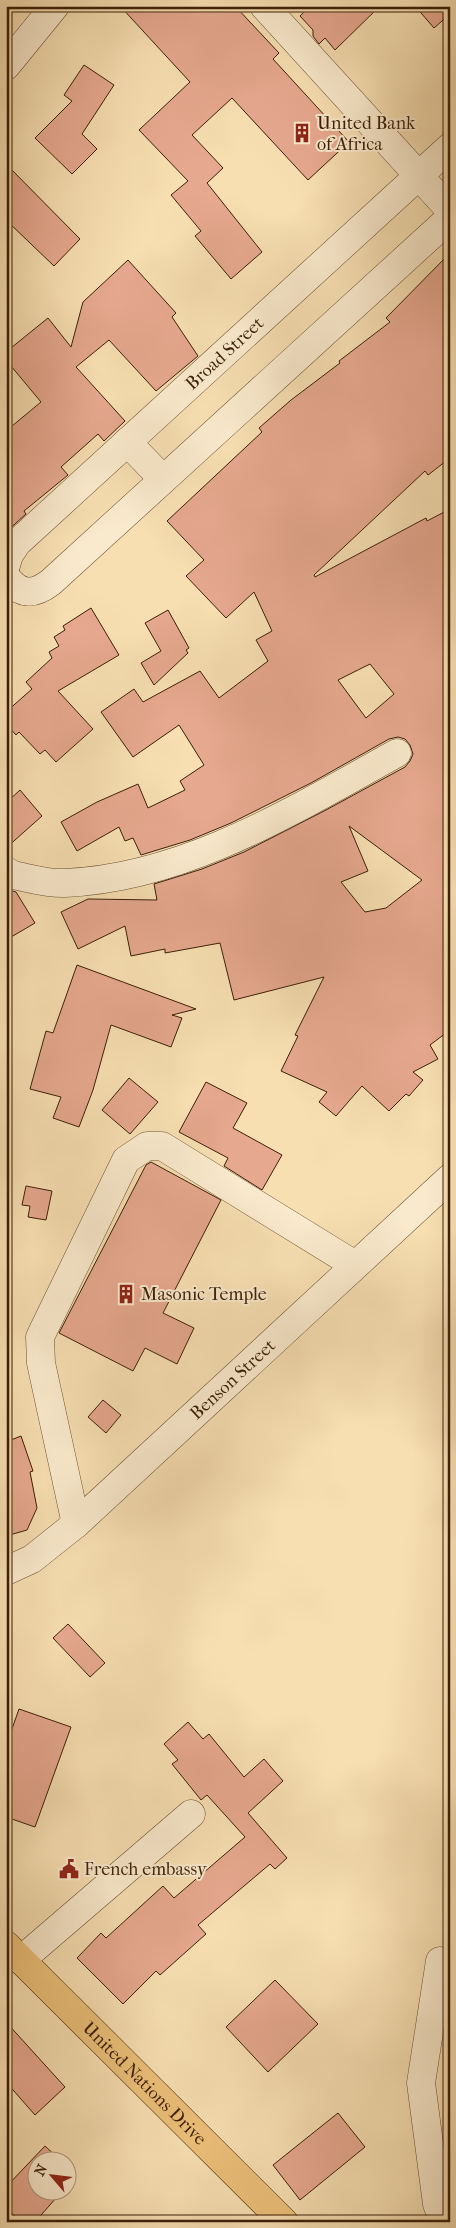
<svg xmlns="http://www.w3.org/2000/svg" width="456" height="2228" font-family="'IM FELL French Canon',serif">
  <rect width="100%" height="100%" fill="#f7dfb2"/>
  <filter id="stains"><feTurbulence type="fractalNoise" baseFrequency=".004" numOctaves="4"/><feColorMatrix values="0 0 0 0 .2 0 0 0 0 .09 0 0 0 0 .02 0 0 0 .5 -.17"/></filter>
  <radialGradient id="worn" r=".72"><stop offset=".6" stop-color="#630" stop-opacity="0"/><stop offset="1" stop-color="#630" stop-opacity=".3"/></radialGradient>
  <g fill="#e6a88f" stroke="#3b1f07" fill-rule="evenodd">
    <polygon points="120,6 235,6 279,53 273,59 349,142 308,180 232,98 192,135 223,168 207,183 262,252 231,279 195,236 201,231 171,195 188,181 139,130 190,82"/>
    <polygon points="310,6 380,6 335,50 325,38 319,44 313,36 313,30 300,16"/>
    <polygon points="415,6 450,6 450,14 434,28"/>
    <polygon points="84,65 114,85 82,134 97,149 72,174 35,138 72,101 64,95"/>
    <polygon points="6,164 80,239 54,266 6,220"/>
    <path d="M450 253V458L428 475 425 471 314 575 315 577 426 518 427 521 450 509V1030L430 1045 438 1059 413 1072 423 1080 409 1096 406 1094 389 1111 362 1086 336 1116 319 1102 327 1092 281 1071 298 1036 295 1035 324 977 234 1000 220 943 165 953V949L131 956 125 926 78 949 61 912 88 899 157 900 154 884 202 869 244 852 326 810 405 767 410 761 413 754 410 745 405 739 398 737 389 739 311 783 231 823 190 840 141 855 133 838 125 841 119 827 77 851 61 822 97 802 138 784 148 808 185 790 180 781 204 765 179 725 133 757 101 712 134 689 143 702 200 671 219 698 268 661 256 640 272 631 254 592 226 618 186 576 204 560 167 521 262 432 259 428 291 400 340 363 339 361 390 322 386 318ZM370 664 394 694 366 718 338 680ZM349 826 422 880 386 908 365 912 341 882 368 871Z"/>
    <polygon points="128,260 176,313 172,317 198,356 156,391 109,340 76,367 125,421 104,441 98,434 61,467 68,475 24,511 26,514 6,532 6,431 41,402 6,360 6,352 48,318 71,347 83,302"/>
    <polygon points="91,608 119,655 58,691 93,729 56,762 45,750 40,754 19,732 16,735 6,724 6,712 32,689 26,682 52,658 49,652 59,646 54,637 65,630 63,626"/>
    <polygon points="168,610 189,648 186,650 188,653 154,685 141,663 161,651 145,623"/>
    <polygon points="20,790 42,816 6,848 6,803"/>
    <polygon points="6,889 16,892 35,923 6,940"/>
    <polygon points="77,965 196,1009 172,1015 182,1018 171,1047 111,1025 93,1090 79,1127 53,1118 61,1097 30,1089 46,1031 53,1033"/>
    <polygon points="129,1078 158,1102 130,1134 102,1110"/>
    <polygon points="206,1082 247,1103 233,1128 282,1155 262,1190 224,1166 228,1158 179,1132"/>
    <polygon points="151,1162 221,1200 163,1313 194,1328 177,1364 145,1348 133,1371 59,1333 146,1165"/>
    <polygon points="26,1186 52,1191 46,1220 28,1217 30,1206 22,1205"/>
    <polygon points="103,1400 121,1415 106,1433 88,1417"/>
    <polygon points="21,1436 33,1471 30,1472 37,1508 27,1530 6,1536 6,1442"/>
    <polygon points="68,1624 105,1663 90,1677 53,1638"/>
    <polygon points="19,1709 71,1727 35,1827 6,1817 6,1746"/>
    <polygon points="188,1722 203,1739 209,1734 244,1777 264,1759 283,1781 248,1813 287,1858 275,1869 270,1864 198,1925 206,1934 160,1975 156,1971 123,2004 77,1958 101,1933 106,1938 163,1886 174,1898 245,1837 207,1795 201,1800 172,1764 178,1760 164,1744"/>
    <polygon points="275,1980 318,2024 268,2072 226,2027"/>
    <polygon points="6,2022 65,2087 35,2115 6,2082"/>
    <polygon points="338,2113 365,2147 300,2200 273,2165"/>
    <polygon points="45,2146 60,2160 38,2160 38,2190 63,2190 35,2222 21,2222 6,2208 6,2187"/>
  </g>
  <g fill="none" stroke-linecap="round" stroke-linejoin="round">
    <defs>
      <g id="minor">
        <polyline points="264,6 450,210"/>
        <polyline points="6,66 55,6"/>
        <polyline points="127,442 163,479"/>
        <path id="s1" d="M6 565 9 555 17 543 450 147"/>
        <path d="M6 577C20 595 33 596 51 582L450 218"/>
        <path d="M6 871 13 875C29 878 48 884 65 883 185 878 294 810 397 753"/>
        <polyline points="76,1524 41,1363 40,1337 126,1160 147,1146 162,1146 355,1265"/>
        <path id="s2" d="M6 1571 32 1559 76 1524 450 1178"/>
        <polyline points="21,1960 191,1814"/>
        <polyline points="440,1961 421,2083 437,2204 444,2222"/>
      </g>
      <g id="major">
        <path id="s3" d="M6 1945 284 2222"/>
      </g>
    </defs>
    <use href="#minor" stroke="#6a4f32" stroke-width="29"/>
    <use href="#major" stroke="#3b1f07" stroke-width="29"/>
    <use href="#minor" stroke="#faeacd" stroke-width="28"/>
    <use href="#major" stroke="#ecc079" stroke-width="28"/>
  </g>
  <defs>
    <symbol id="building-bare" viewBox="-9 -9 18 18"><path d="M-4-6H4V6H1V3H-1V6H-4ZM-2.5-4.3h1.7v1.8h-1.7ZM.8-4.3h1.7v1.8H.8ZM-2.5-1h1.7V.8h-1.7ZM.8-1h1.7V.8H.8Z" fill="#8f2418" stroke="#faeacd" stroke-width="2.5" paint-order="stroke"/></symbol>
    <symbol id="civic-bare" viewBox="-9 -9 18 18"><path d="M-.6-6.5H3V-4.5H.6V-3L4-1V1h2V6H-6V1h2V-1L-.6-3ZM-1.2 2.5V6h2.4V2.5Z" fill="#8f2418" stroke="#faeacd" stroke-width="2.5" paint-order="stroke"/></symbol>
  </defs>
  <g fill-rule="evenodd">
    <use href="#building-bare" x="288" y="119" width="28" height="28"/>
    <use href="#building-bare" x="112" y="1280" width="28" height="28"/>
    <use href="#civic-bare" x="55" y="1855" width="28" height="28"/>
  </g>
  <g text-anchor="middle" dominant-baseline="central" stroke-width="4" stroke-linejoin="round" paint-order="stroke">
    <g font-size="18" fill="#3b1f07" stroke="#faeacd" text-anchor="start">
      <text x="317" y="123">United Bank<tspan x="317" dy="21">of Africa</tspan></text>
      <text x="141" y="1294">Masonic Temple</text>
      <text x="84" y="1869">French embassy</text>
    </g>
    <g font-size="18" fill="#3b1f07" stroke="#faeacd">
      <text stroke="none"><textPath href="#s1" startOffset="306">Broad Street</textPath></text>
      <text stroke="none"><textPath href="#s2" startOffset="298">Benson Street</textPath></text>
      <text stroke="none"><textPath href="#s3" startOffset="196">United Nations Drive</textPath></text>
    </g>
  </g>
  <rect width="456" height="2228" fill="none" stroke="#f7dfb2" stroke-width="25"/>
  <rect x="8" y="8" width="441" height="2213" fill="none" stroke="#3b1f07" stroke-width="2.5"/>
  <rect x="12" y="12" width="431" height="2203" fill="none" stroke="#3b1f07"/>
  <g transform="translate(52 2176) rotate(298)"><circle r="24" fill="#faeacd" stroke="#ae997e"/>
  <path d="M0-4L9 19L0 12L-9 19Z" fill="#8f2418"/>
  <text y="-8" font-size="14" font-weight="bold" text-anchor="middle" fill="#3b1f07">N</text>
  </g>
  <rect width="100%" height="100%" filter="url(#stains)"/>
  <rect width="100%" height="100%" fill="url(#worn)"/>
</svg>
